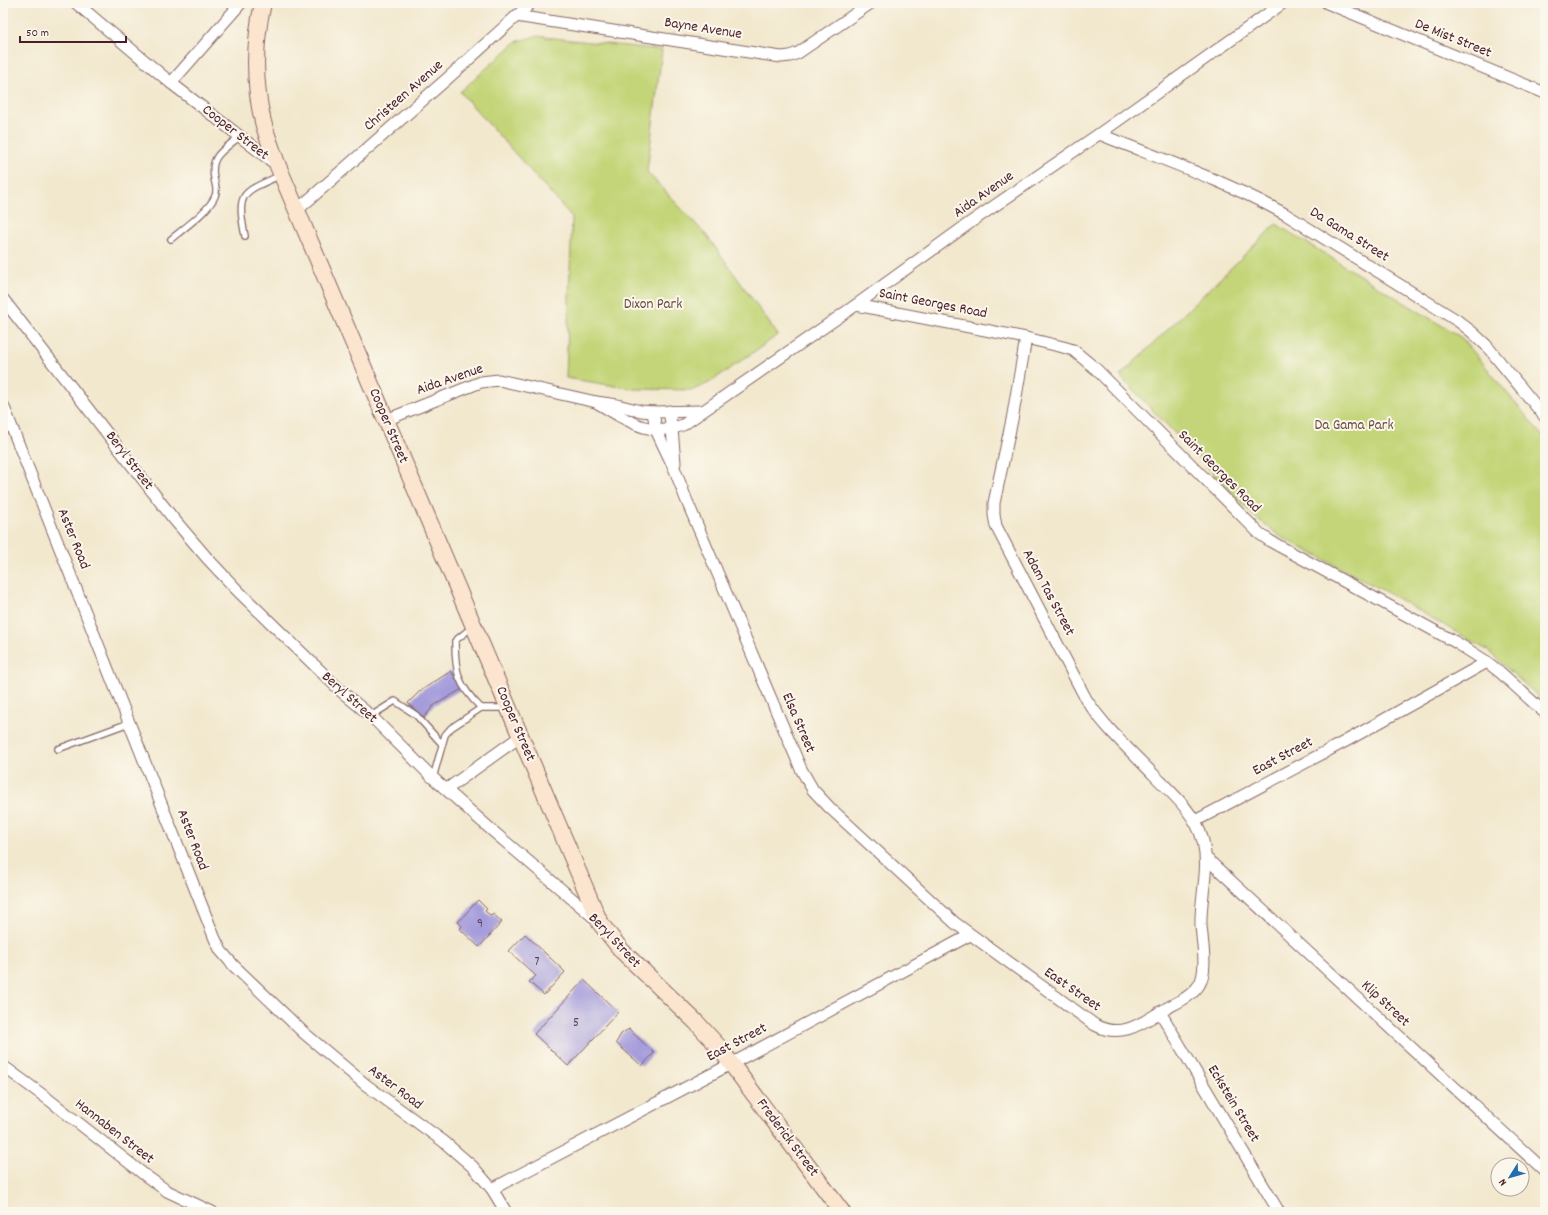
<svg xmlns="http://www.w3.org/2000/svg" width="1548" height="1215" font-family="Dekko,sans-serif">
  <rect width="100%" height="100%" fill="#fbf7ec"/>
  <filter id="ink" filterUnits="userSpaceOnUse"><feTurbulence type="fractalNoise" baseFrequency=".025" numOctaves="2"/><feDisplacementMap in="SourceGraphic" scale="8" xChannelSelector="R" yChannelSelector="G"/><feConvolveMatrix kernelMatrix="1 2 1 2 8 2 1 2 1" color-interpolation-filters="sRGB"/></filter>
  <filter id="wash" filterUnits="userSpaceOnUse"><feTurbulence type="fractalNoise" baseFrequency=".012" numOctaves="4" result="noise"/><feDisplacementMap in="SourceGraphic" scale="16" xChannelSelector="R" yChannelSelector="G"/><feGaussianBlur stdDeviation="0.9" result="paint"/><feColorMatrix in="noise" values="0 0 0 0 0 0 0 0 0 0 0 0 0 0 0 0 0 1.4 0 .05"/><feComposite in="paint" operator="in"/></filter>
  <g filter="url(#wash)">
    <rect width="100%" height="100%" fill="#f2e8ce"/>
    <g fill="#c3d578" stroke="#867a52">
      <polygon points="536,36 662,50 647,172 707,236 778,335 709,383 693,390 634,389 566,378 572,217 460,92 516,42"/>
      <polygon points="1276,224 1462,338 1545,439 1545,703 1487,650 1390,594 1281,537 1254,516 1120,376"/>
    </g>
    <g id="blocks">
      <g fill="#a59cdb">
        <polygon points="451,671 462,689 433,706 424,718 408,703 420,691"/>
        <polygon points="478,900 487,909 485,911 491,916 493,914 502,922 479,947 460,929 462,926 458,922"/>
        <polygon points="525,934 565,972 544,995 529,982 536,976 509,951"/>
        <polygon points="584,980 618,1012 568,1066 534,1034"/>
        <polygon points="629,1029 654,1053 642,1066 616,1043 621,1034"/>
      </g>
    </g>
  </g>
  <g filter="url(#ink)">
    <use href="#blocks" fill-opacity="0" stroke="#856564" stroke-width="1"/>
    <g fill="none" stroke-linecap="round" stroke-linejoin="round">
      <defs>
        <g id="service">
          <path d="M245 236C236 191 242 193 281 175"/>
          <path d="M171 239C183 229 210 210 215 196 218 190 215 185 214 178 209 156 224 150 239 137"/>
          <path d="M472 627 455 641C455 673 458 685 481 708H506"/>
          <polyline points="371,716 395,701 416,715 442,744"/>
          <polyline points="58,749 129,723"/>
          <polyline points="433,778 445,735 451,728 481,708"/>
        </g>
        <g id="minor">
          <polyline points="76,3 171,83 278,166"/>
          <polyline points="1327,3 1545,93"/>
          <polyline points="516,16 781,57 790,56 798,53 871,3"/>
          <polyline points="171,83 241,3"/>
          <path d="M1099 134C1161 159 1226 181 1285 214L1458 321 1472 332 1486 345 1545 417"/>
          <polyline points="296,211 448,78 531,3"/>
          <polyline points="3,299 172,517 207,558 238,591 342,692 371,716 433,778 495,833 597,920"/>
          <polyline points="856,305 1026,338 1063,347 1073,350 1096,369 1260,534 1270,541 1457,643 1487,662 1501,673 1545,713"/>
          <path d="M596 402C626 419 647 438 683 425L856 305 971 222 1099 134 1283 3"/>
          <polyline points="3,405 215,939 221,951 234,966 304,1033 366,1085 443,1141 473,1167 492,1189 506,1212"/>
          <polyline points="669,411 672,429 675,463"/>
          <path d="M653 412 656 430 675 470 686 499 801 769 813 790 829 807 955 923 1095 1025C1123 1040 1143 1022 1167 1008 1178 1002 1192 996 1199 985 1208 971 1202 941 1201 925 1200 896 1210 871 1203 841 1196 814 1173 794 1155 776 1131 751 1105 728 1086 699L996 526 994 515V503L1012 420 1026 338"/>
          <polyline points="386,420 481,382 499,380 596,402 617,405 641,411 653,412 701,411"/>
          <polyline points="447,789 521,736"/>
          <polyline points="1195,821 1346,741 1487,662"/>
          <polyline points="1206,858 1545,1171"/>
          <polyline points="1160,1012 1279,1212"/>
          <polyline points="3,1066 48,1099 146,1176 167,1191 212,1212"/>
          <polyline points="492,1189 731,1064 970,935"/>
        </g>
        <path id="secondary" d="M263 3C254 42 254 84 263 122 267 137 273 152 278 166L600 923 622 951 696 1022 718 1046 842 1212"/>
      </defs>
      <use href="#service" stroke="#856564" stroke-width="8"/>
      <use href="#minor" stroke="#856564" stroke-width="13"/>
      <use href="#secondary" stroke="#856564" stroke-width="18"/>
      <use href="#service" stroke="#fff" stroke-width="5.5"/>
      <use href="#minor" stroke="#fff" stroke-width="11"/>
      <use href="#secondary" stroke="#fce5cf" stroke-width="16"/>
    </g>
  </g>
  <g text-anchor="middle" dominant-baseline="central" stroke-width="4" stroke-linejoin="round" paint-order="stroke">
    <g font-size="13" fill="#613e57">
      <text x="480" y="924">9</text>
      <text x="537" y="962">7</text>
      <text x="576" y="1023">5</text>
    </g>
    <g font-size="15" fill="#4a1f2b" stroke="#fbf7ec">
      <text transform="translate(703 29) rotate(9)">Bayne Avenue</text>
      <text transform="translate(1453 39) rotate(22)">De Mist Street</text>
      <text transform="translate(404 96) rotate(-41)">Christeen Avenue</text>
      <text transform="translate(235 133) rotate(38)">Cooper Street</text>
      <text transform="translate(984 195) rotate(-35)">Aida Avenue</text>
      <text transform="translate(1349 235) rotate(32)">Da Gama Street</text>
      <text transform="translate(933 304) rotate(11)">Saint Georges Road</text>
      <text transform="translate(450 380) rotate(-19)">Aida Avenue</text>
      <text transform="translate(388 426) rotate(67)">Cooper Street</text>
      <text transform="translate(129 461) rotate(53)">Beryl Street</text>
      <text transform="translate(1219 472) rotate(45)">Saint Georges Road</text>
      <text transform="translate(73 539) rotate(68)">Aster Road</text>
      <text transform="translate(1048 593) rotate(62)">Adam Tas Street</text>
      <text transform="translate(349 698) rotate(42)">Beryl Street</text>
      <text transform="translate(798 723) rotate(67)">Elsa Street</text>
      <text transform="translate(515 724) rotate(67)">Cooper Street</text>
      <text transform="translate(1283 757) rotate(-28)">East Street</text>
      <text transform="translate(192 840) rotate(69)">Aster Road</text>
      <text transform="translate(614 941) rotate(47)">Beryl Street</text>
      <text transform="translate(1072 990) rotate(35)">East Street</text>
      <text transform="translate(1385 1004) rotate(43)">Klip Street</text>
      <text transform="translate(737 1043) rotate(-28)">East Street</text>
      <text transform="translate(395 1088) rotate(37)">Aster Road</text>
      <text transform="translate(1233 1104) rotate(59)">Eckstein Street</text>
      <text transform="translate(114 1132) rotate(38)">Hannaben Street</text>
      <text transform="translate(787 1138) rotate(53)">Frederick Street</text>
    </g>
    <g font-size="15" fill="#684c3e" stroke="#fbf7ec">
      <text x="653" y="305">Dixon Park</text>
      <text x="1354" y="426">Da Gama Park</text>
    </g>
  </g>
  <rect width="1548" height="1215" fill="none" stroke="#fbf7ec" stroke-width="16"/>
  <g transform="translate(1510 1177) rotate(233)"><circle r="19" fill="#fbf7ec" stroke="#b4a19f"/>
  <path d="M0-3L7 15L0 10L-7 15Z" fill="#1f6fb2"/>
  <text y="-6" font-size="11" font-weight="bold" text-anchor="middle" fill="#4a1f2b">N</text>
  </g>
  <path d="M20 36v6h106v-6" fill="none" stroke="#4a1f2b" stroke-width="2"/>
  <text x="26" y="36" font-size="12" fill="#4a1f2b" stroke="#fbf7ec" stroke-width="3" paint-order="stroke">50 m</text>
</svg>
